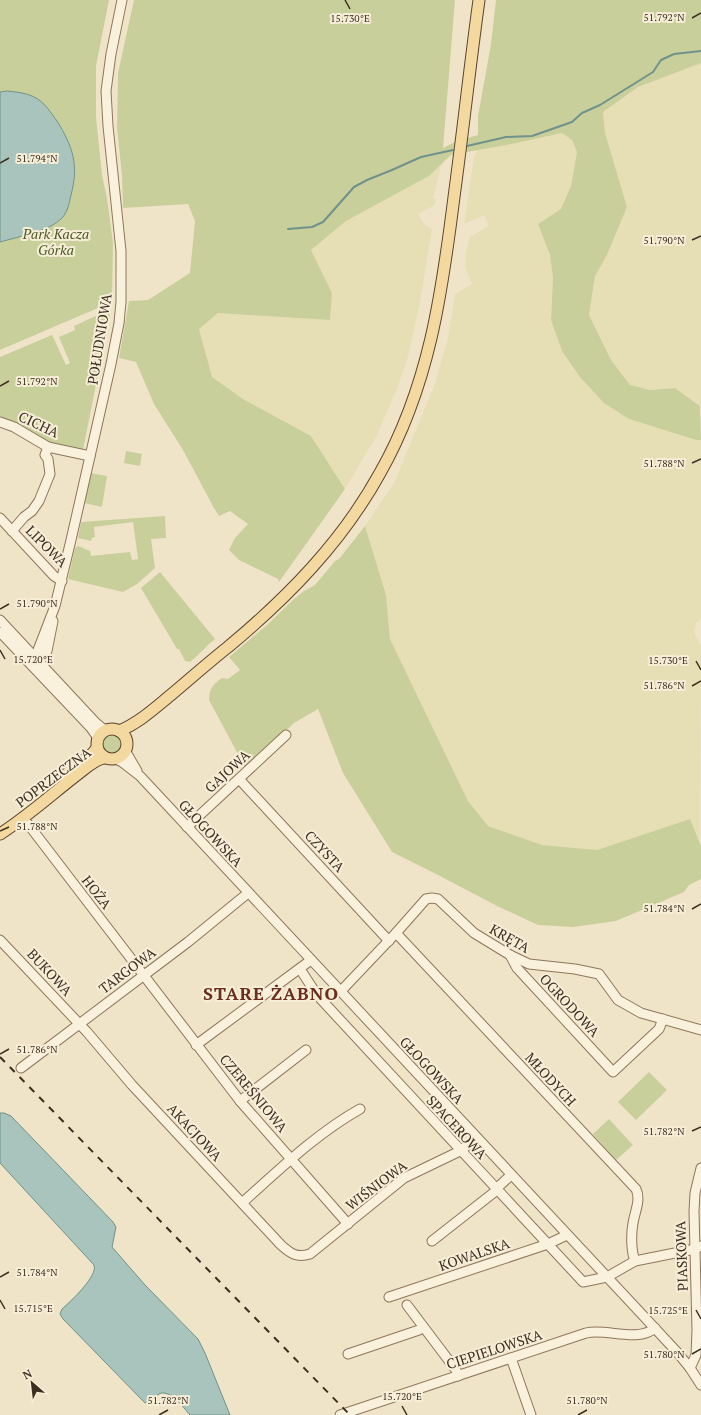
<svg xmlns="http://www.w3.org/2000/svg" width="701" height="1415" font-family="'PT Serif',serif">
  <rect width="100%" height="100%" fill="#f0e4c8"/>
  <g fill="#e6deb5">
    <polygon points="701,63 701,406 675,388 650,390 630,385 611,360 589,315 595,276 607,255 627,207 605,133 603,112 638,87"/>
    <polygon points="562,133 572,140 577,152 571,186 561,209 538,224 550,255 553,278 551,320 629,419 696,440 701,440 701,619 696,623 694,633 701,645 700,846 690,819 597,850 542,845 488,826 468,801 390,639 386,595 365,526 394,483 435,384 448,338 455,294 472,284 465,268 466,252 470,237 489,226 484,215 464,224 474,157 478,150 512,144"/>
    <polygon points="441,165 433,198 436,199 435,205 418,214 424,224 432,229 420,302 408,357 396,391 377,435 345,489 311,436 243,399 211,377 199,329 218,313 330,320 332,293 311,250 346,221 429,176"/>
  </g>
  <g fill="#c9cf9b">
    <polygon points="0,0 109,0 96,66 96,117 102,175 107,198 113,243 112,302 0,350"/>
    <polygon points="134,0 455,0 443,148 457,141 478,135 478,116 491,44 496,0 701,0 701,63 638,87 603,112 605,133 627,207 607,255 595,276 589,315 611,360 630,385 650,390 675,388 700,406 701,440 696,440 629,419 604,403 580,377 562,351 551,320 553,278 550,255 538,224 561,209 571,186 577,152 572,140 562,133 512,144 451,155 429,176 346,221 311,250 332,293 330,320 218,313 199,329 212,377 243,399 311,436 345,489 279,582 278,579 239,560 229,550 235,538 248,524 230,511 219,516 214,508 183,450 154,404 136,362 119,358 129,301 148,300 190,273 195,221 188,204 123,208 122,176 117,127 118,73"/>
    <polygon points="111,309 83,450 42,444 0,419 0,357 52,335 54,339 66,365 70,363 59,337 75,330 74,326"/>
    <polygon points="126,451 142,454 140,466 124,463"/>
    <polygon points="90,473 107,476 102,507 84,503"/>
    <polygon points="165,516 166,538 151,539 155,568 137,584 123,592 68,579 75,548 78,546 90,551 91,556 130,552 132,560 138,559 133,522 94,527 95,537 92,538 91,541 78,538 81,522"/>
    <path d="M365 526 386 595 390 639 468 801 488 826 542 845 597 850 690 819 701 846V879L689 885 684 892 616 921 573 927 538 925 497 906 440 876 392 852 343 773 318 709 294 723 246 769 209 700C209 689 213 684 222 678L228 679 240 670 229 657 267 625 294 599 304 591 315 585 335 561 339 559Z"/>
    <path d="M160 572 215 639C206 646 199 655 190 662L185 661 179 649H177L141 588Z"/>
    <circle cx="113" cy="744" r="10"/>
    <polygon points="649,1072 667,1090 636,1120 618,1102"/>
    <polygon points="609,1119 633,1145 616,1160 593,1134"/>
  </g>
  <g fill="#a9c4bc" stroke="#6f938a">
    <path d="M7 91C17 92 27 93 36 98 45 103 51 113 57 121 73 147 79 165 71 195 69 204 68 211 62 218 50 231 17 237 0 242V92Z"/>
    <path d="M0 1113H4L11 1116 113 1222 116 1227 112 1247 145 1285 198 1339 205 1353 230 1415H190C184 1408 169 1388 159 1394 154 1397 151 1401 145 1403L63 1319 60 1314 62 1309C71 1301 98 1276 94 1265L0 1163Z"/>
  </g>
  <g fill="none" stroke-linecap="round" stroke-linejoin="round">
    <g stroke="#6f938a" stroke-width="2">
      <polyline points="467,146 506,137 532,136 572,122 582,113 600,105 653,72 661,60 674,54 701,51"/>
      <polyline points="288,229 312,227 323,222 354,187 367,180 392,170 421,157 453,150"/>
    </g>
    <defs>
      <g id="minor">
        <polyline points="0,422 14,427 48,447 90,456"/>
        <polyline points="0,518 54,576 62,581"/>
        <polyline points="12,531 24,517 32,511 39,501 50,474 48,459 45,455 48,447"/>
        <polyline points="0,620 96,723 102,728 108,730"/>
        <polyline points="0,632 91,728 98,738"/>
        <polyline points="39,661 38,650 55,606 71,540 111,364 119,323 121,302 121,251 108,126 106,91 111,54 122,0"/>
        <polyline points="36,664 44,656 47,651 53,621"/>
        <polyline points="126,752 137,771"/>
        <polyline points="116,759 122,762 140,776 677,1352 690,1368 701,1385"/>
        <polyline points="240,780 389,941"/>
        <polyline points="28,824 240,1101 348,1224"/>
        <polyline points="187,827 286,735"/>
        <path d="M396 933 636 1189C641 1200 635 1211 633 1223 631 1234 631 1251 635 1261"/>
        <path d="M0 940 87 1032 132 1085 281 1245C291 1254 297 1258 310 1254L404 1178 460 1151 477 1138"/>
        <polyline points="510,955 517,968 613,1072 659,1029 663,1019"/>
        <polyline points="300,969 317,995 583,1282 607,1277 635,1261 695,1249 701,1246"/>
        <polyline points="340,992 396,933 426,899 432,898 438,899 474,933 510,955 529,964 575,969 599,974 618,1000 641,1013 701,1030"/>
        <polyline points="196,1045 311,960"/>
        <polyline points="21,1068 188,942 248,893"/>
        <polyline points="240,1101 306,1050"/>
        <polyline points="496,1189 511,1175"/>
        <path d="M242 1203C279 1170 317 1133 360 1109"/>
        <polyline points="432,1241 497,1190"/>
        <polyline points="389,1297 548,1244 567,1235"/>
        <polyline points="407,1305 456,1370 458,1376"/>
        <polyline points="348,1354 419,1330 423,1327"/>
        <polyline points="511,1358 531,1415"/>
        <polyline points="690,1368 696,1355 697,1330 694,1211 695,1193 701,1168"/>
        <path d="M340 1415 586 1333C607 1328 637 1343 655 1328"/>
      </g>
      <g id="major">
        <circle cx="112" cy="744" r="15"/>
        <path d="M119 731C139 723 156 707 172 694 191 678 209 662 228 647 288 597 342 542 380 473 429 387 442 293 454 197 463 131 470 65 479 0"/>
        <polyline points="64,776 93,753 97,748"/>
        <path d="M0 834C28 816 52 794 78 774 86 768 95 759 104 758"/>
      </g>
    </defs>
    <use href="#minor" stroke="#8d765c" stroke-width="11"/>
    <use href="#major" stroke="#5b4430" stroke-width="13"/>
    <use href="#minor" stroke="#faf1dc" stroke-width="9"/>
    <use href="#major" stroke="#f3d9a0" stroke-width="11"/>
    <polyline stroke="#3d2e20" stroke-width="2" stroke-dasharray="7 7" stroke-linecap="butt" points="0,1057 350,1415"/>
  </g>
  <path fill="none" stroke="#3d2e20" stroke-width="1.5" d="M345 0 350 9M692 18 701 13M0 163 9 158M692 240 701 236M0 386 9 381M692 463 701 459M0 609 9 604M0 650 5 659M696 661 701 670M692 686 701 681M0 831 9 827M692 909 701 904M0 1054 9 1049M692 1131 701 1127M0 1277 9 1272M0 1300 5 1309M696 1310 701 1319M692 1354 701 1349M402 1406 407 1415M159 1415 168 1410M578 1415 587 1410"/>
  <g text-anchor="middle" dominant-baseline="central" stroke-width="4" stroke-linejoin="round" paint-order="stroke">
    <g font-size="14" font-style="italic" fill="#4d5a26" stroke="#f7eed8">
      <text x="56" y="233">Park Kacza<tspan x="56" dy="16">Górka</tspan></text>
    </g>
    <g font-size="14" fill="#3d2e20" stroke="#f7eed8">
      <text transform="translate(99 339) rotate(-81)">POŁUDNIOWA</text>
      <text transform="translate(39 424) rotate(25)">CICHA</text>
      <text transform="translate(47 546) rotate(45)">LIPOWA</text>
      <text transform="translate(227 771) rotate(-43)">GAJOWA</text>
      <text transform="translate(53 777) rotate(-37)">POPRZECZNA</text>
      <text transform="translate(211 833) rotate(47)">GŁOGOWSKA</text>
      <text transform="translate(325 851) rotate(47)">CZYSTA</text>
      <text transform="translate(97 892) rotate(52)">HOŻA</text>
      <text transform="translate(510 938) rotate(29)">KRĘTA</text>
      <text transform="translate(127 970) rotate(-37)">TARGOWA</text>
      <text transform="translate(50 972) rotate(47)">BUKOWA</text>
      <text transform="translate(570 1005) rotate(47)">OGRODOWA</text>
      <text transform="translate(432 1070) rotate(47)">GŁOGOWSKA</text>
      <text transform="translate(551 1079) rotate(47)">MŁODYCH</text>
      <text transform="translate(254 1093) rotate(50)">CZEREŚNIOWA</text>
      <text transform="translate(457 1127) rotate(47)">SPACEROWA</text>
      <text transform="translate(195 1132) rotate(47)">AKACJOWA</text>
      <text transform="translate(376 1185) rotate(-37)">WIŚNIOWA</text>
      <text transform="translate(474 1254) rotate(-19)">KOWALSKA</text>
      <text transform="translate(681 1256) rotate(-92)">PIASKOWA</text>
      <text transform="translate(494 1349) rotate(-18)">CIEPIELOWSKA</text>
    </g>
    <g font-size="18" font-weight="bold" letter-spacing="1" fill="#6b2e1e" stroke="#f7eed8">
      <text x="271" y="993">STARE ŻABNO</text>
    </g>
  </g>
  <g font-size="10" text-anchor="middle" fill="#3d2e20" stroke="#f7eed8" stroke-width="4" stroke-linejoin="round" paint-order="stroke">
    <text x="664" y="21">51.792°N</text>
    <text x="350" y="22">15.730°E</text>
    <text x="37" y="162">51.794°N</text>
    <text x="664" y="244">51.790°N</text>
    <text x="37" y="385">51.792°N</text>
    <text x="664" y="467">51.788°N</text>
    <text x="37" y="607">51.790°N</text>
    <text x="33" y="663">15.720°E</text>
    <text x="668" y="664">15.730°E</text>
    <text x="664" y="689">51.786°N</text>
    <text x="37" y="830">51.788°N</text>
    <text x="664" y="912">51.784°N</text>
    <text x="37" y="1053">51.786°N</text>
    <text x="664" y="1135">51.782°N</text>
    <text x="37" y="1276">51.784°N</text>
    <text x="33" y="1312">15.715°E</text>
    <text x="668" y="1314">15.725°E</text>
    <text x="664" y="1358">51.780°N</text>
    <text x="402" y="1400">15.720°E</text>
    <text x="168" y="1404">51.782°N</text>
    <text x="587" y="1404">51.780°N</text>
  </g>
  <g transform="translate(32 1383) rotate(332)" stroke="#f7eed8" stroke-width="3" paint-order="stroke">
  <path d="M0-3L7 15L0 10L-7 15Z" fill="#3d2e20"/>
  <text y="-6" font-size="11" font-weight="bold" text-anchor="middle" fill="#3d2e20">N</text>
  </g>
</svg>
